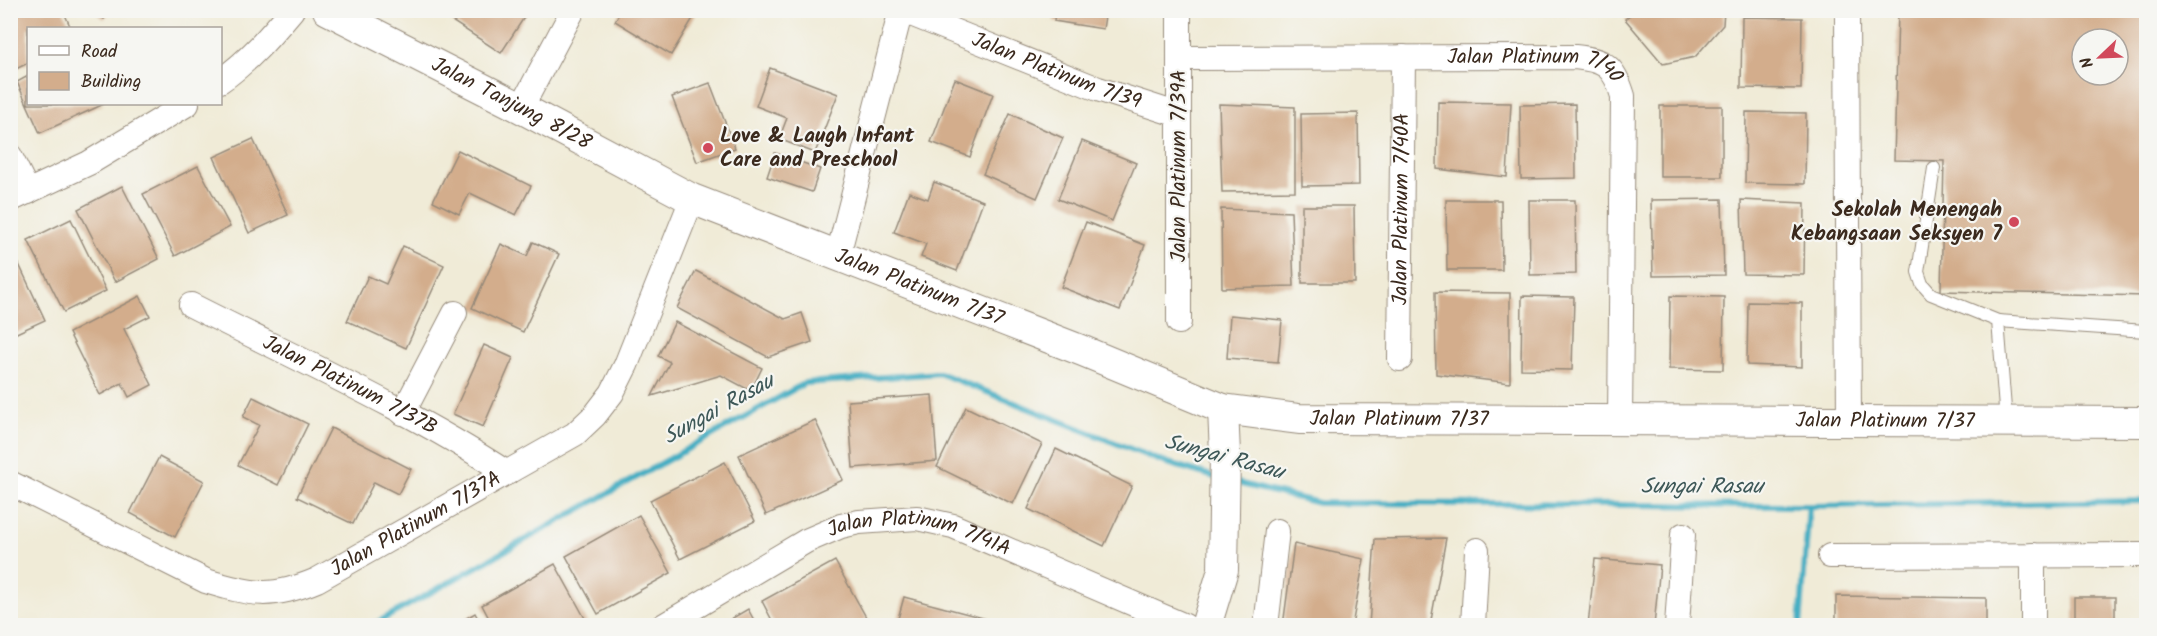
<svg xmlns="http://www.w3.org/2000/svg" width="2157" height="636" font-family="Kalam,sans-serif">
  <rect width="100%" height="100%" fill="#f6f6f2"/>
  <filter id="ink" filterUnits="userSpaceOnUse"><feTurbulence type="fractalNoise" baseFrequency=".0167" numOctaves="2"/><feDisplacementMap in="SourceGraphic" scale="12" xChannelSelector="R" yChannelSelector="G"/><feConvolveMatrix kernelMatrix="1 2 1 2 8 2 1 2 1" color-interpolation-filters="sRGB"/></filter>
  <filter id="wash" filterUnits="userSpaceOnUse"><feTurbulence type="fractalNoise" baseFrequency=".008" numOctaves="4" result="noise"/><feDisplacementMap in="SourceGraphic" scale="24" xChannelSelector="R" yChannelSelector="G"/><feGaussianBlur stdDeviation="1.35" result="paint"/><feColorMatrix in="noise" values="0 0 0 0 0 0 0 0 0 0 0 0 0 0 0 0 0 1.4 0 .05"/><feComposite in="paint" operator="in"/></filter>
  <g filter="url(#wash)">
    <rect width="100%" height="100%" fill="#f0ebd7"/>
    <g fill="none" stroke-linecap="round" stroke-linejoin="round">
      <g stroke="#44aec3" stroke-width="6">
        <polyline points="1233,482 1319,503 1809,506 2146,501"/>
        <polyline points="371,626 805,383 939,373 1161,461 1215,477"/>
        <polyline points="1800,626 1809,506"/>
      </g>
    </g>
    <g id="blocks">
      <g fill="#d3ad8c" fill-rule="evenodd">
        <polygon points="10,10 63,10 70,26 65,28 28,28 28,63 14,70 10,61"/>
        <polygon points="94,10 111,10 104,19"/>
        <polygon points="439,10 523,10 527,13 501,53 438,12"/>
        <polygon points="621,10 698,10 671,55 615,21"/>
        <polygon points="1055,10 1106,10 1103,29 1054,21"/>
        <polygon points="1417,10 1496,10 1496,16 1418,16"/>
        <polygon points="1517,10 1590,10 1590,14 1517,13"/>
        <polygon points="1636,10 1724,10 1723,25 1695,57 1663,64 1625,19"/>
        <path d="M1933 10H2146V296L1941 291 1944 161 1894 160 1898 13 1933 14ZM2082 39H2118V75H2082Z"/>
        <polygon points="1742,17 1802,18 1801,89 1741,88"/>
        <polygon points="770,68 838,94 815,153 779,139 787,118 756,106"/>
        <polygon points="28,76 28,104 104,104 40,133 17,82"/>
        <polygon points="955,79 993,94 970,157 931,142"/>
        <polygon points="710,83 735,148 697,162 672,97"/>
        <polygon points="1438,102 1511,103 1507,177 1437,169"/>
        <polygon points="1219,104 1295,107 1295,191 1222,192"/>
        <polygon points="1575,104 1576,178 1521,179 1520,105"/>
        <rect x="1660" y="106" width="62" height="71"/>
        <polygon points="1746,112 1806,113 1805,184 1745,183"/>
        <polygon points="1358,113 1359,185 1302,186 1301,114"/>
        <polygon points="1010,114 1063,138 1037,198 983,174"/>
        <polygon points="253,139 288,215 249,233 214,157"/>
        <polygon points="1082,141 1136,163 1112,221 1058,199"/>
        <polygon points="458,150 531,186 516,215 470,193 459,214 433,201"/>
        <polygon points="775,153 820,169 812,192 767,177"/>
        <polygon points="198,166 230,227 175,256 143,194"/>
        <polygon points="934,182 983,201 957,271 921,257 926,244 894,232 909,192 928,199"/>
        <polygon points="122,186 159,259 115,282 78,209"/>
        <polygon points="1722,199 1724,275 1653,276 1651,200"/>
        <polygon points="1446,200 1501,200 1502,270 1447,270"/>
        <polygon points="1529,200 1575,200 1576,274 1530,275"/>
        <polygon points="1741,200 1805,203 1804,275 1743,274"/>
        <polygon points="1302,206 1354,206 1355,283 1302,283"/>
        <polygon points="1221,209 1291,212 1294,286 1222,288"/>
        <polygon points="71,219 106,291 64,312 28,240"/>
        <polygon points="1086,222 1145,245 1120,310 1061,287"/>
        <polygon points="533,242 559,254 523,332 472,308 501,244 527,256"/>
        <polygon points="403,246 444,265 406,348 347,321 368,276 386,284"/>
        <polygon points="17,260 45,320 10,336 10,263"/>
        <polygon points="696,271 785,319 802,313 812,342 768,357 677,308"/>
        <polygon points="1435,292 1510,293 1510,383 1436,374"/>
        <polygon points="140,296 150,316 124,329 152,385 129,397 122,383 100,395 69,333"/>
        <polygon points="1522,296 1574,297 1572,370 1521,369"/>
        <polygon points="1670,296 1724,297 1723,370 1669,369"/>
        <polygon points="1748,302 1802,303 1802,367 1747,365"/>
        <polygon points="1230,315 1282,320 1278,362 1227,358"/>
        <polygon points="675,322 762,368 751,391 721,375 652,396 670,362 658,356"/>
        <polygon points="484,345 513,358 483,427 453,414"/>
        <polygon points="932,395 937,461 853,468 848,401"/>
        <polygon points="253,397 308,424 278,485 238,465 259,425 243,417"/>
        <polygon points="966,407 1042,444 1013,504 937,467"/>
        <polygon points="815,420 843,480 766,515 739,455"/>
        <polygon points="331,428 411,469 398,494 374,482 353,524 297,497"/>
        <polygon points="1056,449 1132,486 1104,546 1028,509"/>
        <polygon points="159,457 204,481 175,537 130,513"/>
        <polygon points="725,462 755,521 680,559 650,500"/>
        <polygon points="639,515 671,573 598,614 566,556"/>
        <polygon points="1446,538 1430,626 1369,626 1375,539"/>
        <polygon points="1294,544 1364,559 1352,626 1283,626"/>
        <polygon points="1595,559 1660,565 1654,626 1588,626"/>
        <polygon points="835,561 867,619 855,626 775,626 762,601"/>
        <polygon points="555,564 587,622 581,626 493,626 482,605"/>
        <polygon points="1836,596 1986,598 1986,626 1836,626"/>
        <polygon points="904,597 987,619 985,626 896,626"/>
        <rect x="2074" y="597" width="41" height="29"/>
        <polygon points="2143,598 2146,598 2146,626 2144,626"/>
        <polygon points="748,609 757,626 719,626"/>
        <polygon points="475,613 482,626 453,626"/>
      </g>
    </g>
  </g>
  <g filter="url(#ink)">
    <use href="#blocks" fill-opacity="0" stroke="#968a7a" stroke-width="1.5"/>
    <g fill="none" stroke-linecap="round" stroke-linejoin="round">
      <defs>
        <g id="service">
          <polyline points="1934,168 1918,272 1922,284 1931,294 1998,321 2006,421"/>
          <polyline points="1998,321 2146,331"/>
        </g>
        <g id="minor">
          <polyline points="1179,10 1179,322"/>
          <polyline points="1847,10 1849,422"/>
          <path id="s1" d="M1179 58 1575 57C1605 60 1614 66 1623 96L1620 421"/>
          <path d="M220 81C248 62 270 36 292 10"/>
          <polyline points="521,108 573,10"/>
          <polyline points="10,156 28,192"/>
          <polyline points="10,200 89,163 187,104"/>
          <path id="s2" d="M838 255 901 10 1098 89 1179 115"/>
          <path id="s3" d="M191 305C297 359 407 408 507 473"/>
          <path id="s4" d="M1400 359 1403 57"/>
          <polyline points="403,413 455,313"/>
          <path id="s5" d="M10 483 206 581C252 595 272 599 317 580L575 434 595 415 612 393 626 365 692 199"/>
          <polyline points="2033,555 2033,626"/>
          <polyline points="1830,556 2146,555"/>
          <path id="s6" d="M663 626 806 541 841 526 859 522 917 518 953 526 1185 626"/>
          <polyline points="1266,626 1277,531"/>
          <polyline points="1473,626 1477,550"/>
          <polyline points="1677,626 1683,535"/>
        </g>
        <g id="tertiary">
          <path id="s7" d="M328 10 521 108 692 199 1083 351 1223 409 1299 419 2146 422"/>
          <polyline points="1206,626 1223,570 1225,454 1223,409"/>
        </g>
      </defs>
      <use href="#service" stroke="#968a7a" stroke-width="14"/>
      <use href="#minor" stroke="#968a7a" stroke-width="26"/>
      <use href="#tertiary" stroke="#968a7a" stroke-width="32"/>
      <use href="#service" stroke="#fff" stroke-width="12"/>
      <use href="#minor" stroke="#fff" stroke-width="24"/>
      <use href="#tertiary" stroke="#fff" stroke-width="30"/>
    </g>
  </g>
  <g fill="#d1495b" stroke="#f6f6f2" stroke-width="2">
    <circle cx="708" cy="148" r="6"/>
    <circle cx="2014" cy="222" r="6"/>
  </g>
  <g text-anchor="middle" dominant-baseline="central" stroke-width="4.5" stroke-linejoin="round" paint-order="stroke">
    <g font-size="21" fill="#3b2a1e" stroke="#f6f6f2">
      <text stroke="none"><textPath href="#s2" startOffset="420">Jalan Platinum 7/39</textPath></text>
      <text stroke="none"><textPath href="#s1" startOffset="358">Jalan Platinum 7/40</textPath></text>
      <text stroke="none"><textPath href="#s7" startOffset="206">Jalan Tanjung 8/28</textPath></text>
      <text transform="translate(1179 166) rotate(-90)">Jalan Platinum 7/39A</text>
      <text stroke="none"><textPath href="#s4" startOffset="150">Jalan Platinum 7/40A</textPath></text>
      <text stroke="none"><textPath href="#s7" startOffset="654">Jalan Platinum 7/37</textPath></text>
      <text stroke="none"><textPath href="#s3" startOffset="178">Jalan Platinum 7/37B</textPath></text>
      <text stroke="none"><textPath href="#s7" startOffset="1158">Jalan Platinum 7/37</textPath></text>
      <text stroke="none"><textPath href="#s7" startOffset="1644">Jalan Platinum 7/37</textPath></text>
      <text stroke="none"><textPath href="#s5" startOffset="447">Jalan Platinum 7/37A</textPath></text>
      <text stroke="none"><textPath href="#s6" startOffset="285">Jalan Platinum 7/41A</textPath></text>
    </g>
    <g font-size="21" font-weight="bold" fill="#3b2a1e" stroke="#f6f6f2" text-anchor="start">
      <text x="720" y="136">Love &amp; Laugh Infant<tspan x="720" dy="24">Care and Preschool</tspan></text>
      <text x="2002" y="210" text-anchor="end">Sekolah Menengah<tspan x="2002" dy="24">Kebangsaan Seksyen 7</tspan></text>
    </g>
    <g font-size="22" font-style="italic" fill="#3e5858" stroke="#f6f6f2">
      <text transform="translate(719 410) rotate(-29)">Sungai Rasau</text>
      <text transform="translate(1224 458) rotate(15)">Sungai Rasau</text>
      <text x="1702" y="487">Sungai Rasau</text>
    </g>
  </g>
  <rect width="2157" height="636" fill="none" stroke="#f6f6f2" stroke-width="36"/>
  <rect x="27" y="27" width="195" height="78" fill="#f6f6f2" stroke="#aba49d" stroke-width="1.5"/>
  <rect x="39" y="46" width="30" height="9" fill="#ffffff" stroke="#aba49d" stroke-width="1.5"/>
  <text x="81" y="57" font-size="18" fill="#3b2a1e">Road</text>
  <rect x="39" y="72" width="30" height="18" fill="#d3ad8c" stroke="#aba49d" stroke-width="1.5"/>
  <text x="81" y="87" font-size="18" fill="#3b2a1e">Building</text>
  <g transform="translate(2100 57) rotate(247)"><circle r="28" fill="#f6f6f2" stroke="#aba49d" stroke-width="1.5"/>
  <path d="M0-4.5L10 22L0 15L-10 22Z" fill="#d1495b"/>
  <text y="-9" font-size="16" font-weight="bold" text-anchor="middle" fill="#3b2a1e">N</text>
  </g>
</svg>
